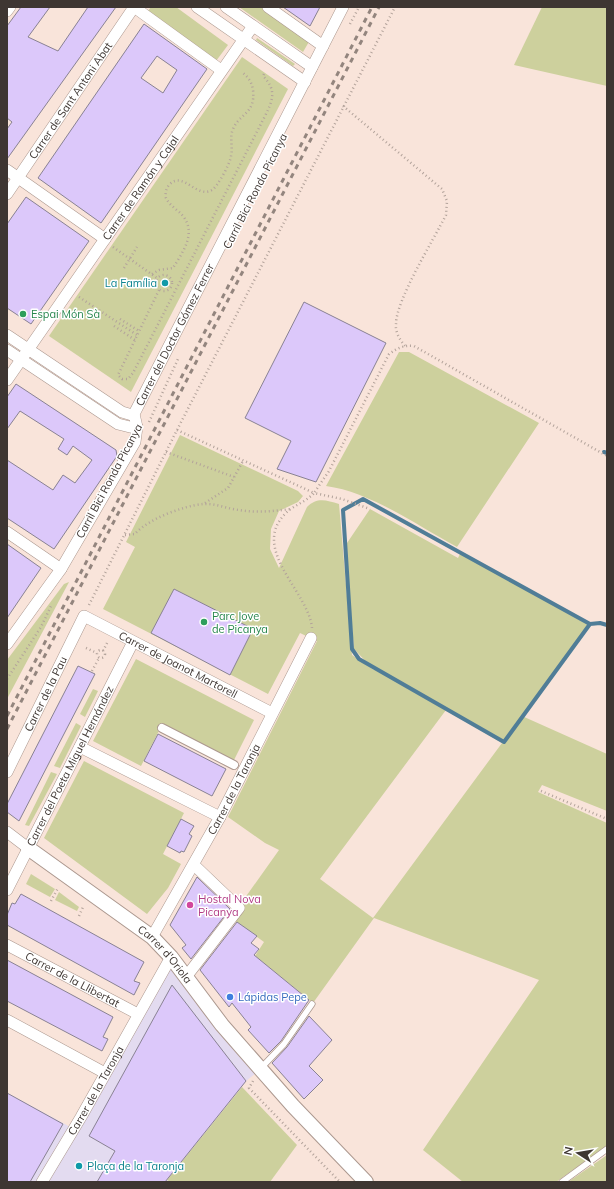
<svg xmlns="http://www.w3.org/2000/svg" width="614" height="1189" font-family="Mulish,sans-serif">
  <rect width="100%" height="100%" fill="#f9e4da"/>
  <polygon fill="#e3dbf0" points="171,957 261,1069 246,1081 167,1180 171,1182 7,1182 7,1093 74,1129"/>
  <g fill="#cdd09d" fill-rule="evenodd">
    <polygon points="151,7 176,7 228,45 216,61 148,11"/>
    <polygon points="239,7 263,7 310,40 303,52"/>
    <polygon points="542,7 607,7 607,86 514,65"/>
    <polygon points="257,38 295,64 293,66 256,40"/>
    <polygon points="242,57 288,89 131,392 49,336"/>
    <path d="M399 352H409L539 423 457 547C418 526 371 492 326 486Z"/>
    <path d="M180 435 298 491 303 496 298 502 279 511 271 529 270 549 279 568 307 507C317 497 326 500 339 504L352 655 374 670 354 649 345 546 370 509 458 558 460 554 591 624 522 716 607 754V811L542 785 538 792 607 823V1146L556 1182H463L423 1150 539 980 374 918 313 1003 255 956 264 942 235 921 243 910 242 902 279 850 265 843 228 817 317 641 300 633 268 694 103 609 135 547 126 542ZM446 710 502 743 373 918 320 879Z"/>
    <polygon points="69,582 7,699 7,660 64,584"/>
    <polygon points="136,659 254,720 233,762 162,725 141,766 93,741"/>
    <polygon points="93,689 98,691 85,717 80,714"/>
    <polygon points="76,723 81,726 60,768 54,766"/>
    <polygon points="84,761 184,813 163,854 181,864 168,888 147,914 44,838"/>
    <polygon points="51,772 57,774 29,826 25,825"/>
    <polygon points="31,874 55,889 50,897 26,884"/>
    <polygon points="59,892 79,907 77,911 55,900"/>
    <polygon points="242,1087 297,1145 270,1182 171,1182 167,1180"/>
    <polygon points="607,1155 607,1182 568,1182"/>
  </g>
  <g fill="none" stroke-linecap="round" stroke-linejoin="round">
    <g stroke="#507d97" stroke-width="4">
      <polyline points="604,452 607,453"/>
      <polyline points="590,624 363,499 343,510 352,649 359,659 504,742 590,624 600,623 607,625"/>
    </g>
  </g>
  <g fill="#dcc8fa" stroke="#898293" fill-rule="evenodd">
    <polygon points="21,7 50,7 28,37 58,51 88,7 116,7 7,159 7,129 12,122 7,118 7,26"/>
    <polygon points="283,7 320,7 310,26"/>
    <path d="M144 24 207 69 101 223 38 178ZM157 56 177 70 163 93 141 78Z"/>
    <polygon points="26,197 89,241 31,324 7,308 7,224"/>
    <polygon points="304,302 386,343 316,482 277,469 291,441 245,418"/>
    <polygon points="16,384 116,450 117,456 54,549 7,518 7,460 53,490 63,475 75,483 92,460 73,446 67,455 58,449 64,439 20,411 7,429 7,397"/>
    <polygon points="7,544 41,568 7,618"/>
    <polygon points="174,589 253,629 230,675 151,633"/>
    <polygon points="78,666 95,674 19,821 7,812 7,804"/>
    <polygon points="158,734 226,769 212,796 144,761"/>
    <polygon points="181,819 194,826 189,834 192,836 184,852 181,851 180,853 167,846"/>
    <polygon points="197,877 230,909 191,959 182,948 186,945 170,925"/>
    <polygon points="21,894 144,962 134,981 140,983 134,995 7,925 7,915 12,903 15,904"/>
    <polygon points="237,922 257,936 251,943 259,949 254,955 309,1000 281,1041 269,1053 248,1030 251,1027 232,1003 229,1007 200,970"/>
    <polygon points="7,960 113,1017 103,1037 108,1039 102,1051 7,1001"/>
    <polygon points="172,985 246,1081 165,1182 97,1182 115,1151 89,1136"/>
    <polygon points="309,1016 332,1040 309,1066 323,1080 304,1099 272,1063 287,1047"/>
    <polygon points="7,1093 63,1124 30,1182 7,1182"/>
  </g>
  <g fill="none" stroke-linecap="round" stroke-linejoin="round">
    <defs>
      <g id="service">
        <polyline points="261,1068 284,1044 312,1004"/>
        <polyline points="562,1182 607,1149"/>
      </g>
      <polyline id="pedestrian" points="162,728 234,765"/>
      <g id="minor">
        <polyline points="134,7 221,70"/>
        <polyline points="197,7 305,82"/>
        <polyline points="226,7 312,67"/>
        <polyline points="268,7 323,46"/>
        <polyline points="7,11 10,7"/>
        <polyline points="7,170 105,239"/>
        <path id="s1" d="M7 194 134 7"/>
        <polyline points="7,335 122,412 132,415 134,414"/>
        <polyline points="7,350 118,424 130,427 137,427"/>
        <path id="s2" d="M7 380 253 26"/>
        <polyline points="7,532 61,569"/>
        <path id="s3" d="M7 644 61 569 135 442 137 427 134 414 343 7"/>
        <polyline points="80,747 220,817"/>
        <path id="s4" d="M7 772 84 616 272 713"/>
        <polyline points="7,832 28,848"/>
        <path id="s5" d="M7 890 133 642"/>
        <path id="s6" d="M152 937 220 817 311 638"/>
        <path id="s7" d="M7 945 138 1014"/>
        <polyline points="186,977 239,908 194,865"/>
        <polyline points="7,1020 105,1073"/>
        <path id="s8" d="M42 1182 81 1117 171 957"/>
      </g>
      <g id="tertiary">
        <path id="s9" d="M28 848 152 937 171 957 222 1025 293 1106 366 1182"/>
      </g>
    </defs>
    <use href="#service" stroke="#ac988f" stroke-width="7"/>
    <use href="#pedestrian" stroke="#ac988f" stroke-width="10"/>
    <use href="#minor" stroke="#ac988f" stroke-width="12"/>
    <use href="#tertiary" stroke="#ac988f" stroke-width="16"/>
    <g stroke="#b3a39b" stroke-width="2.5" stroke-dasharray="1 3" stroke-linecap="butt">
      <polyline points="350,24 359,7"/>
      <path d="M343 106 442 189 447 201 446 215C434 239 396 300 396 324 395 332 400 340 405 346"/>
      <polyline points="113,247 157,278"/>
      <polyline points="124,268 137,247"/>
      <path d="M152 274 159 270 173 268C182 253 197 234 183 216 178 210 170 206 166 198 165 193 166 188 170 184 183 171 197 199 212 190 218 186 230 164 231 156 233 148 230 140 232 132 237 114 256 115 253 90 252 83 249 78 243 73"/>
      <circle cx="164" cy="283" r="8"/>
      <path d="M159 290 118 375 122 379H128L133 373 264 118C272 102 278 91 263 76L265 72"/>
      <polyline points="79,297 137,335"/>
      <polyline points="120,319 139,331"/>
      <polyline points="114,326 135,340"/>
      <polyline points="149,422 178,359"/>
      <path d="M177 430 314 493 329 471 389 354C398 348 403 345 414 346L607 456"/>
      <polyline points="166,452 234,477"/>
      <polyline points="205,503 228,488 243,461"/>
      <path d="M125 535 135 534C148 519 183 506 203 504 215 503 228 509 239 510 257 513 274 511 291 509"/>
      <polyline points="89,605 177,430 395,7"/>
      <path d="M312 628C309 592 249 549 286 513 294 505 306 502 314 493L342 499 370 509"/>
      <polyline points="86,648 97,653"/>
      <circle cx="101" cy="654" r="4"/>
      <polyline points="103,651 108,641"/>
      <polyline points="92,671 99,658"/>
      <polyline points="7,679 41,627 52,604"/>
      <polyline points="541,791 607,819"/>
      <polyline points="51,901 58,888"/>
      <polyline points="79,916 83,907"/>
      <polyline points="253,1081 249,1088 340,1182"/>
    </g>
    <use href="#service" stroke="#fff" stroke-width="5.5"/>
    <use href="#pedestrian" stroke="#fff" stroke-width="8"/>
    <use href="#minor" stroke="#fff" stroke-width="11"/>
    <use href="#tertiary" stroke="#fff" stroke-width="14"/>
    <g stroke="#93857e" stroke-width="3" stroke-dasharray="5 5" stroke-linecap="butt">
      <polyline points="7,716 372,7"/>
      <polyline points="7,729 379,7"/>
    </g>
  </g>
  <g fill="#0f9aa8" stroke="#fff" stroke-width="1.5">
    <circle cx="165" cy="283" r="4"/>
    <circle cx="79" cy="1166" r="4"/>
  </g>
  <g fill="#2e9e5b" stroke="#fff" stroke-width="1.5">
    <circle cx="23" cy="314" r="4"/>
    <circle cx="204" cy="622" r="4"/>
  </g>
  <circle fill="#d1479c" stroke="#fff" stroke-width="1.5" cx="190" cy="905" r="4"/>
  <circle fill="#3f7fe0" stroke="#fff" stroke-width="1.5" cx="230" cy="997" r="4"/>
  <g text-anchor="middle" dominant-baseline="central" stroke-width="3" stroke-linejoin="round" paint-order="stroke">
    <g font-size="11" fill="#3e3632" stroke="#fff">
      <text stroke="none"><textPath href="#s1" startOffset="113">Carrer de Sant Antoni Abat</textPath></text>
      <text stroke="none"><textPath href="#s2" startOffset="234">Carrer de Ramón y Cajal</textPath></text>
      <text transform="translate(255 191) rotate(-63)">Carril Bici Ronda Picanya</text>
      <text stroke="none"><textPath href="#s3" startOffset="357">Carrer del Doctor Gómez Ferrer</textPath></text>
      <text transform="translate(109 481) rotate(-62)">Carril Bici Ronda Picanya</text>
      <text stroke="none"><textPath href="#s4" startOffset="280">Carrer de Joanot Martorell</textPath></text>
      <text stroke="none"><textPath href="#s4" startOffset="87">Carrer de la Pau</textPath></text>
      <text stroke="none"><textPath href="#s5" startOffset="139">Carrer del Poeta Miguel Hernández</textPath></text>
      <text stroke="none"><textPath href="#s6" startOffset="169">Carrer de la Taronja</textPath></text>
      <text stroke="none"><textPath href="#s9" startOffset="174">Carrer d'Oriola</textPath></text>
      <text stroke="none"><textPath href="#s7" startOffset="74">Carrer de la Llibertat</textPath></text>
      <text stroke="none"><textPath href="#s8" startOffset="106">Carrer de la Taronja</textPath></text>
    </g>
    <g font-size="11" fill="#0d838f" stroke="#fff" text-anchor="end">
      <text x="157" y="283">La Família</text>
      <text x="87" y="1166" text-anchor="start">Plaça de la Taronja</text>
    </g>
    <g font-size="11" fill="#27864d" stroke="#fff" text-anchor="start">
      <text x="31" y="314">Espai Món Sà</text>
      <text x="212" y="616">Parc Jove<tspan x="212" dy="13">de Picanya</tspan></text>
    </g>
    <g font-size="11" fill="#b23c85" stroke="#fff" text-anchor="start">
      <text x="198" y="899">Hostal Nova<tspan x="198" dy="13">Picanya</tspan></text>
    </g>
    <g font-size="11" fill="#366cbe" stroke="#fff" text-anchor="start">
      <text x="238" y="997">Lápidas Pepe</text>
    </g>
  </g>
  <rect width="614" height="1189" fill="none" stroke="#3e3632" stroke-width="16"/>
  <g transform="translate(578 1153) rotate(282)" stroke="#ffffff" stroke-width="3" paint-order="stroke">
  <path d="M0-3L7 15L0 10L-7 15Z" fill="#3e3632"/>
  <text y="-6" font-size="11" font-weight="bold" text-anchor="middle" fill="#3e3632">N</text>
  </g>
</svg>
